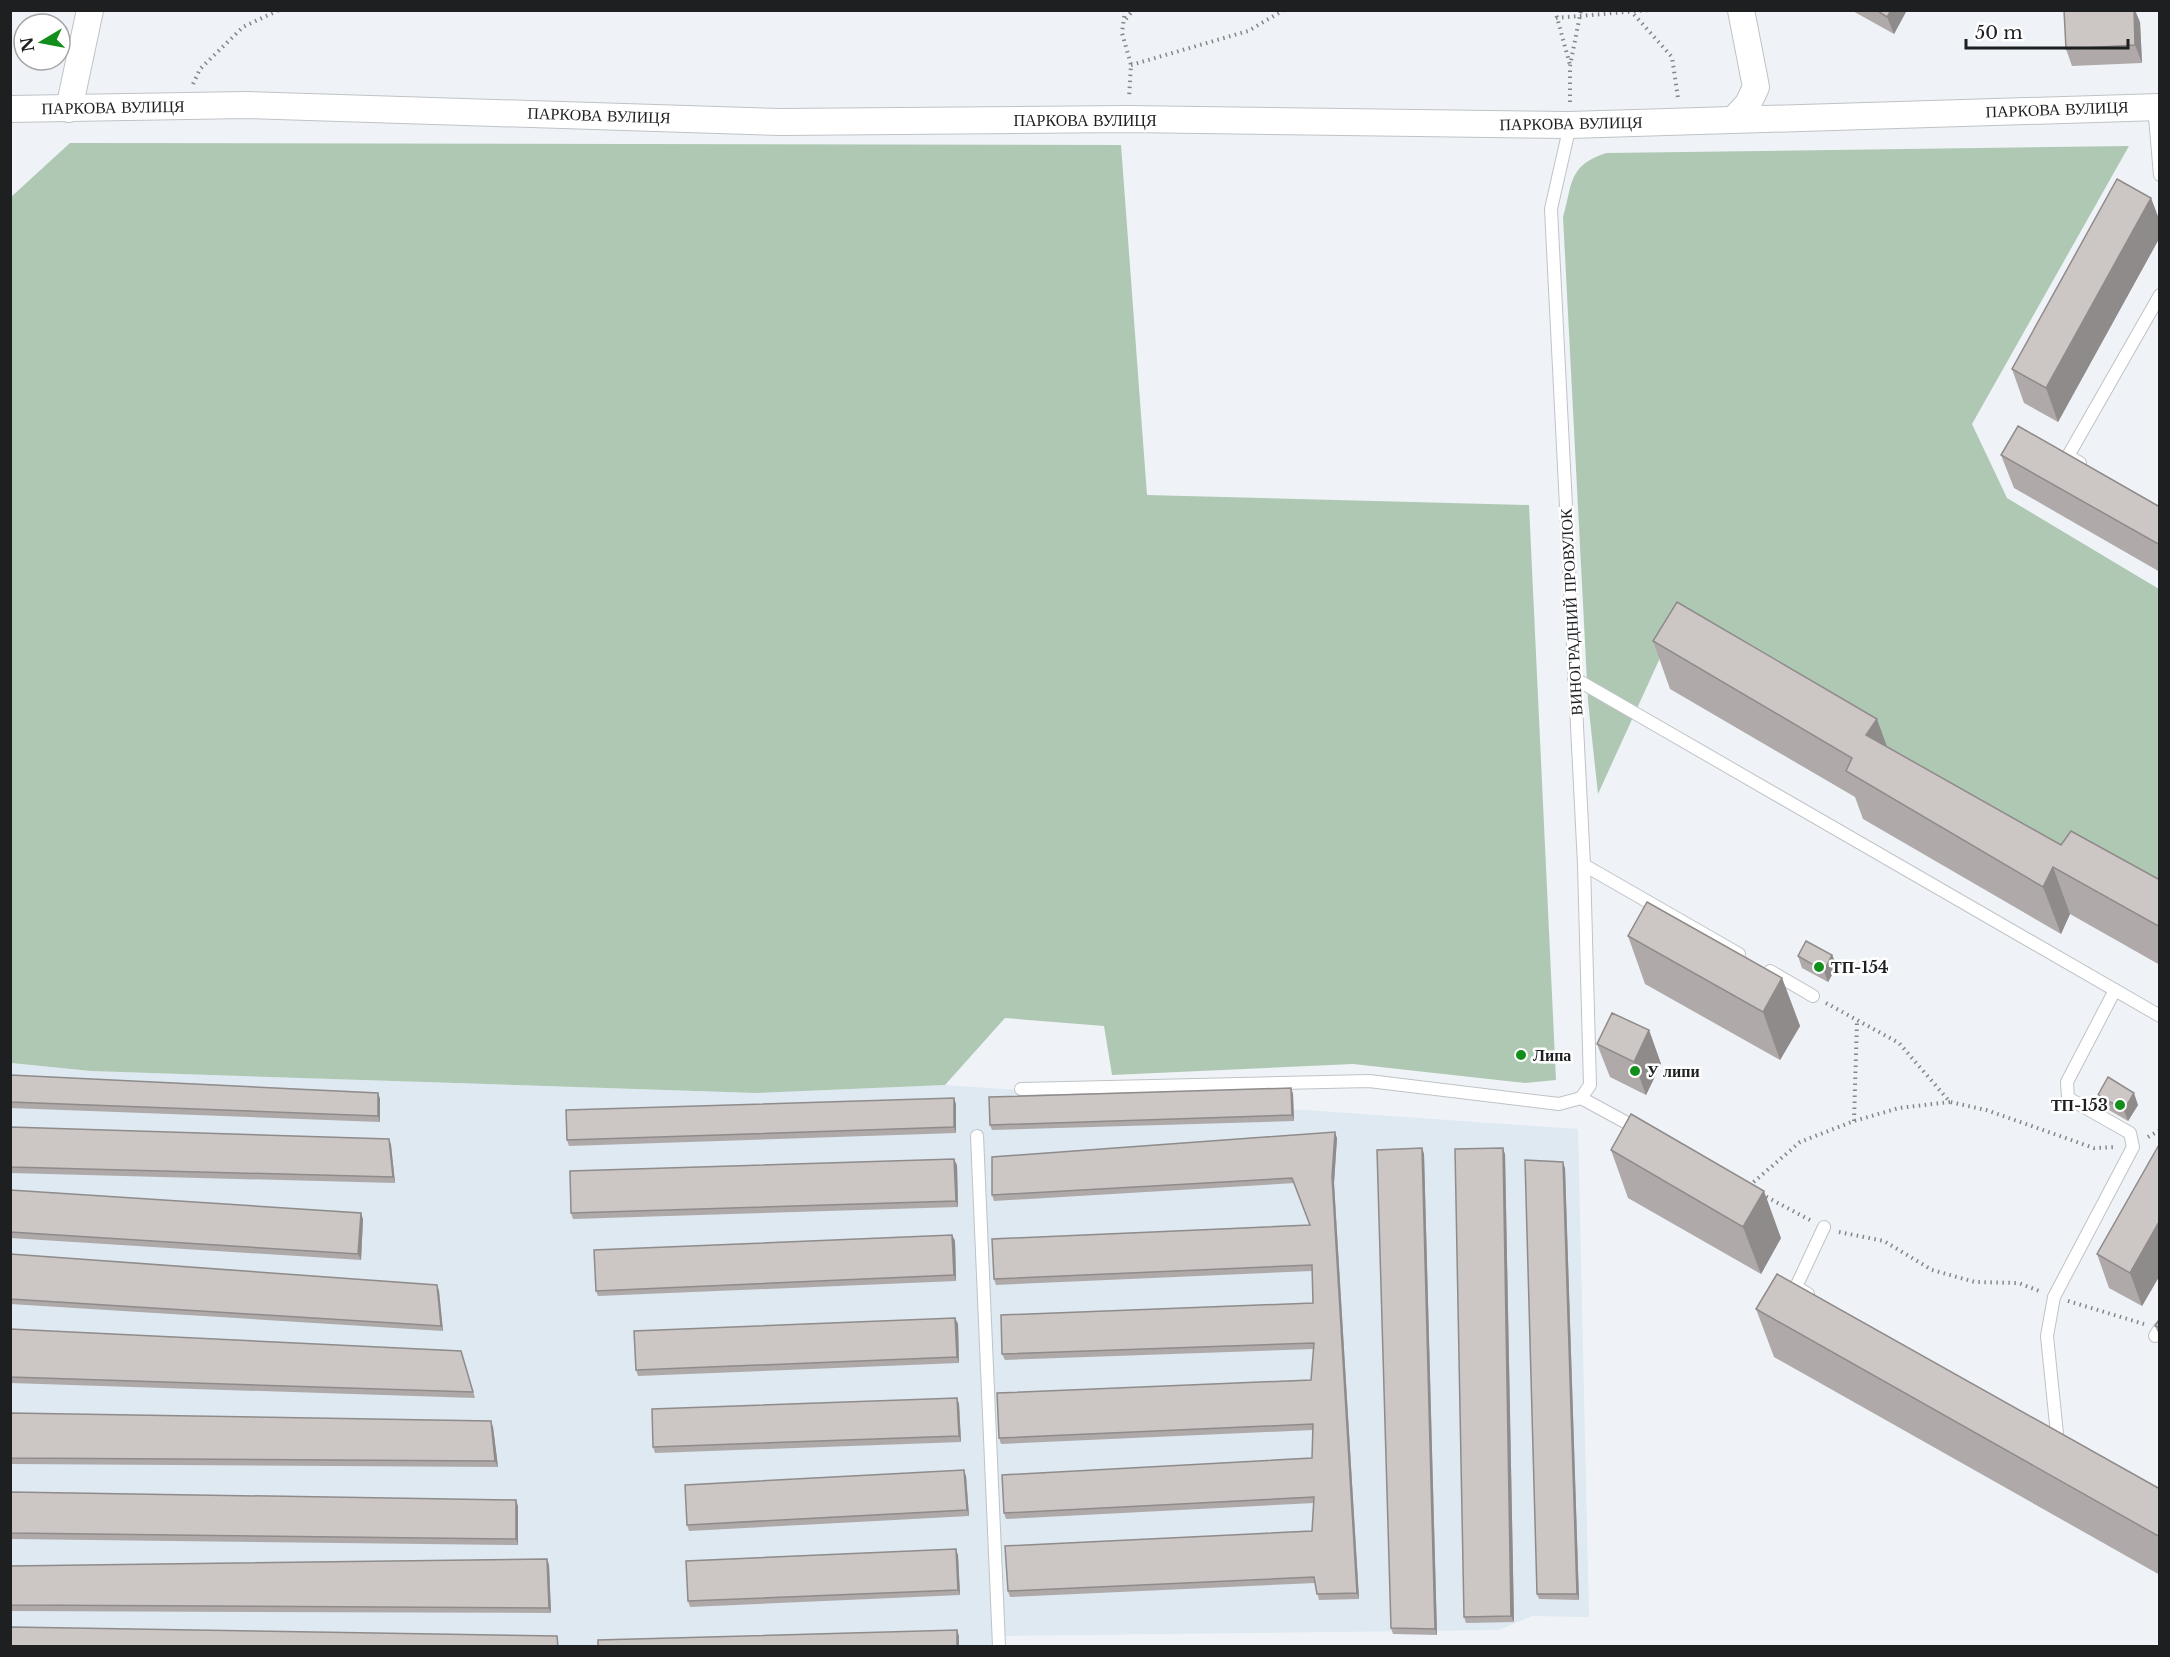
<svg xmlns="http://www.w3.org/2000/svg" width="2170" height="1657" font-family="'Libre Baskerville',serif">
  <rect width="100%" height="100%" fill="#eff3f7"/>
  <polygon fill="#dee9f2" points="10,1063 91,1071 756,1093 945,1085 1578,1129 1589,1617 1532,1616 1499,1630 994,1636 993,1646 11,1646"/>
  <g fill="#aec8b4">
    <polygon points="70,143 1121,145 1147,495 1529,505 1556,1080 1525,1083 1353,1064 1112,1075 1104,1026 1005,1018 945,1085 756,1093 91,1071 11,1063 11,197"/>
    <path d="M2129 146 1972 424 2007 498 2159 589V914L1675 625 1598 794 1588 701 1563 217C1573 182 1568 166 1606 153Z"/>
  </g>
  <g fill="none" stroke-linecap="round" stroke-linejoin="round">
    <defs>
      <g id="lane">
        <polyline points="2154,106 2160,175"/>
        <polyline points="1570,125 1551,209 1584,865 1590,1085 1581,1098"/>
        <polyline points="2080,463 2068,456 2160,295"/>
        <polyline points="1574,678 2160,1016"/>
        <polyline points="1584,865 1739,954"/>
        <polyline points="1770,971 1813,996"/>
        <polyline points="1021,1089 1369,1081 1559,1104 1581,1098 1640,1130"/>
        <polyline points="977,1136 999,1646"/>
        <polyline points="1808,1294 1796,1287 1824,1227"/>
        <polyline points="2155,1336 2160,1328"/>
        <polyline points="2057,1434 2047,1336 2054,1297 2133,1147 2130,1133 2068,1098 2067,1082 2115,990"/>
      </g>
      <g id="street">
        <polyline points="10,109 246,105 781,122 1127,119 1570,125 2160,107"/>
        <polyline points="69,109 90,10"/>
        <polyline points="1734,119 1748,104 1756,87 1741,10"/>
      </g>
    </defs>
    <use href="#lane" stroke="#bfc3c6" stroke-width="14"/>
    <use href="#street" stroke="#bfc3c6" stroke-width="28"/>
    <g stroke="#848789" stroke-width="4" stroke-dasharray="1.5 4.5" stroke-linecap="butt">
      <polyline points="1125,10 1122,33 1131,65 1129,98"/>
      <polyline points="1555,10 1570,65"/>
      <polyline points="1630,10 1672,57 1678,98"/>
      <polyline points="1556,18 1649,10"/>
      <polyline points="1126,19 1133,10"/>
      <polyline points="1131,65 1248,31 1284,10"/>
      <polyline points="193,84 200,69 243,27 279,10"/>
      <polyline points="1570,102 1570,66 1581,10"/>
      <polyline points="1826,1003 1899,1043 1950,1102 1986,1110 2094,1148 2116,1147"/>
      <polyline points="1854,1121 1857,1020"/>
      <polyline points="2148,1137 2160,1130"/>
      <polyline points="1749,1186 1800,1142 1854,1121 1899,1108 1950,1102"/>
      <polyline points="1761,1194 1810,1220"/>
      <polyline points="1839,1232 1884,1241 1932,1270 1975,1282 2019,1283 2039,1291"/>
      <polyline points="2068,1301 2144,1324"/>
    </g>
    <use href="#lane" stroke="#fff" stroke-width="12"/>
    <use href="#street" stroke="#fff" stroke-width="26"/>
  </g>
  <g fill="#afaaa9">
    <polygon points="1851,10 1907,10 1894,34"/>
    <polygon points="2140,22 2142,63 2072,66 2066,49"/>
    <polygon points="2151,198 2160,222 2160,237 2058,422 2024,403 2012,369"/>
    <polygon points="2001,455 2160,507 2160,572 2014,488"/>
    <polygon points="1653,641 1887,747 2061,845 2160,880 2160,965 2070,914 2061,934 1863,819 1855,797 1670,689"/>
    <polygon points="1628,936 1782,978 1800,1026 1780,1060 1645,984"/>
    <polygon points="1832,955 1837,966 1828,982 1802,968 1798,956"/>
    <polygon points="1649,1030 1661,1064 1646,1095 1610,1077 1597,1044"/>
    <polygon points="10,1075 378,1093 380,1099 380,1122 10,1108"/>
    <polygon points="1291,1088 1293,1094 1294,1121 992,1130 990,1125"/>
    <polygon points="2098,1095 2138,1105 2128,1121 2102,1106"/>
    <polygon points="956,1104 956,1133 569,1146 567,1140"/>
    <polygon points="10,1127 389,1139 391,1145 395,1183 10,1173"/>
    <polygon points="1337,1138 1334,1183 1359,1599 1319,1600 1315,1583 1010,1597 1008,1591 1312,1531 1314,1503 1006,1519 1004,1513 1312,1458 1313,1430 1001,1444 999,1438 1311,1380 1314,1349 1005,1360 1002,1354 1313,1303 1312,1271 996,1285 994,1279 1310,1225 1295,1183 994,1201 992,1195"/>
    <polygon points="2160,1143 2160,1275 2142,1306 2109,1288 2097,1254"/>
    <polygon points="1422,1148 1424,1154 1437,1635 1393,1634 1391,1628"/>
    <polygon points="1611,1150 1781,1238 1761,1274 1628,1198"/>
    <polygon points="1505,1154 1514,1622 1466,1623 1464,1617"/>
    <polygon points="957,1165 958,1207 573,1219 571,1213"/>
    <polygon points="1565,1168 1579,1600 1539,1599 1537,1594"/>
    <polygon points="10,1190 363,1219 361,1260 10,1238"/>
    <polygon points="952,1235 955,1241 956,1281 598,1296 596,1291"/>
    <polygon points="10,1254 437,1285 439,1291 443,1331 10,1304"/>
    <polygon points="1756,1309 2160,1489 2160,1575 1774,1357"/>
    <polygon points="955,1318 958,1324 959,1363 638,1376 636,1370"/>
    <polygon points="2160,1318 2160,1337 2155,1326"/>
    <polygon points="10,1329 463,1357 475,1398 10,1383"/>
    <polygon points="957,1398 959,1404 961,1442 655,1453 653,1447"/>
    <polygon points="10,1413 493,1427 498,1467 10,1464"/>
    <polygon points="966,1476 969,1516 689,1531 687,1525"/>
    <polygon points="10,1492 518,1506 518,1545 10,1539"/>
    <polygon points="958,1555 960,1595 690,1607 688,1601"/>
    <polygon points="547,1559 549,1565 551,1613 10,1611 10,1566"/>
  </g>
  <g fill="#8f8b8a">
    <polygon points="1891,10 1907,10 1894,34 1887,17"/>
    <polygon points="2134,10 2135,10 2140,22 2142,63 2135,45"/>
    <polygon points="2151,198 2160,222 2160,237 2058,422 2046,388"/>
    <polygon points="1877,719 1894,766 1866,735"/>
    <polygon points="2053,867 2070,914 2061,934 2043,887"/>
    <polygon points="1832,955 1837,966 1828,982 1824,971"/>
    <polygon points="1782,978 1800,1026 1780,1060 1763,1012"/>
    <polygon points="1649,1030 1661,1064 1646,1095 1634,1062"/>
    <polygon points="1291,1088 1293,1094 1294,1121 1292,1115"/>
    <polygon points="378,1093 380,1099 380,1122 378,1116"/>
    <polygon points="2134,1093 2138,1105 2128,1121 2124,1110"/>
    <polygon points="954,1098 956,1104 956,1133 954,1127"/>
    <polygon points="1335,1132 1337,1138 1334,1183 1359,1599 1357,1593 1332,1177"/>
    <polygon points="389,1139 391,1145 395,1183 393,1177"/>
    <polygon points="1422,1148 1424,1154 1437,1635 1435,1629"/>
    <polygon points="1503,1148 1505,1154 1514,1622 1511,1616"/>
    <polygon points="954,1159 957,1165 958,1207 956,1201"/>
    <polygon points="1563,1162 1565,1168 1579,1600 1577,1594"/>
    <polygon points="1764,1191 1781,1238 1761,1274 1743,1227"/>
    <polygon points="361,1213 363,1219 361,1260 358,1254"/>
    <polygon points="2160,1220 2160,1275 2142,1306 2130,1273"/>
    <polygon points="952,1235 955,1241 956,1281 954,1275"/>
    <polygon points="437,1285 439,1291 443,1331 441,1326"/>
    <polygon points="955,1318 958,1324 959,1363 957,1357"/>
    <polygon points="957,1398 959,1404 961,1442 959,1436"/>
    <polygon points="491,1421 493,1427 498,1467 495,1461"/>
    <polygon points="964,1470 966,1476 969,1516 967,1510"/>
    <polygon points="516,1500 518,1506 518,1545 516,1539"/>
    <polygon points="956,1549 958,1555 960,1595 958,1590"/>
    <polygon points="547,1559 549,1565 551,1613 549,1608"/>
    <polygon points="957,1630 959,1636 959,1647 957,1647"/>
  </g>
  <g fill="#ccc6c5" stroke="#8f8b8a" stroke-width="1.5">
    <polygon points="1876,10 1891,10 1887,17"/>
    <polygon points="2064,10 2134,10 2135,45 2066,49"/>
    <polygon points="2117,179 2151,198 2046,388 2012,369"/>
    <polygon points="2018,426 2160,507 2160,545 2001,455"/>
    <polygon points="1677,602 1877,719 1866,735 2061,845 2071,831 2160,880 2160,927 2053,867 2043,887 1846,771 1852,758 1653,641"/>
    <polygon points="1647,902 1782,978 1763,1012 1628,936"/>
    <polygon points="1806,941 1832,955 1824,971 1798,956"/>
    <polygon points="1612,1013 1649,1030 1634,1062 1597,1044"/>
    <polygon points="10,1075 378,1093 378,1116 10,1102"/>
    <polygon points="2108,1077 2134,1093 2124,1110 2098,1095"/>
    <polygon points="1291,1088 1292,1115 990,1125 989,1097"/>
    <polygon points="954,1098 954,1127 567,1140 566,1110"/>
    <polygon points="1631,1114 1764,1191 1743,1227 1611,1150"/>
    <polygon points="10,1127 389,1139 393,1177 10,1167"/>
    <polygon points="1335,1132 1332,1177 1357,1593 1317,1594 1314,1577 1008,1591 1005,1546 1312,1531 1314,1497 1004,1513 1002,1475 1312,1458 1313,1424 999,1438 997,1393 1311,1380 1314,1343 1002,1354 1001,1315 1313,1303 1312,1265 994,1279 992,1239 1310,1225 1292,1178 992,1195 992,1157"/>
    <polygon points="2160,1143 2160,1220 2130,1273 2097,1254"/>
    <polygon points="1422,1148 1435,1629 1391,1628 1377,1150"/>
    <polygon points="1503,1148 1511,1616 1464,1617 1455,1149"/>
    <polygon points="954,1159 956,1201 571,1213 570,1171"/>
    <polygon points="1525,1160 1563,1162 1577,1594 1537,1594"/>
    <polygon points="10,1190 361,1213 358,1254 10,1232"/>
    <polygon points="952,1235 954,1275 596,1291 594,1250"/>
    <polygon points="10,1254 437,1285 441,1326 10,1299"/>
    <polygon points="1777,1274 2160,1489 2160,1537 1756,1309"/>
    <polygon points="955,1318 957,1357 636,1370 634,1331"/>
    <polygon points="2160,1318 2160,1328 2155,1326"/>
    <polygon points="10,1329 461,1351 473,1392 10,1377"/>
    <polygon points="957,1398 959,1436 653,1447 652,1409"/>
    <polygon points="10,1413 491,1421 495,1461 10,1458"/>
    <polygon points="964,1470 967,1510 687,1525 685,1485"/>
    <polygon points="10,1492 516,1500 516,1539 10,1533"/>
    <polygon points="956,1549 958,1590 688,1601 686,1561"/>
    <polygon points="547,1559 549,1608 10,1605 10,1566"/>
    <polygon points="10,1627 557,1636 558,1647 10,1647"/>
    <polygon points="957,1630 957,1647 598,1647 598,1640"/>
  </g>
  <g fill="#128e1a" stroke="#fff" stroke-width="2">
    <circle cx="1819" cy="967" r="6"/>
    <circle cx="1521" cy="1055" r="6"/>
    <circle cx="1635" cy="1071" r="6"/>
    <circle cx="2120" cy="1105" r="6"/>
  </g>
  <g text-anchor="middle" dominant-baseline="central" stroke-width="5" stroke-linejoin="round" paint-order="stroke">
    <g font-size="16" fill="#1d1f20" stroke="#fff">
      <text transform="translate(113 107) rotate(-1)">ПАРКОВА ВУЛИЦЯ</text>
      <text transform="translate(2057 109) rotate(-2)">ПАРКОВА ВУЛИЦЯ</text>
      <text transform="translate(599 115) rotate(2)">ПАРКОВА ВУЛИЦЯ</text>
      <text x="1085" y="120">ПАРКОВА ВУЛИЦЯ</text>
      <text transform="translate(1571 123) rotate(-1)">ПАРКОВА ВУЛИЦЯ</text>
      <text transform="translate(1571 612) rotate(-93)">ВИНОГРАДНИЙ ПРОВУЛОК</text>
    </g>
    <g font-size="16" font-weight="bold" fill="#1d1f20" stroke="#fff" text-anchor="start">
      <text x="1831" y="967">ТП-154</text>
      <text x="1533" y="1055">Липа</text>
      <text x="1647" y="1071">У липи</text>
      <text x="2108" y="1105" text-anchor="end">ТП-153</text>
    </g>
  </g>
  <rect width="2170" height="1657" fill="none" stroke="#1d1f20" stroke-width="24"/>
  <g transform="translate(42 42) rotate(260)"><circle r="28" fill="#ffffff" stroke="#a5a5a6" stroke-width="1.5"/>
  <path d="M0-4.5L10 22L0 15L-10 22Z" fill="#128e1a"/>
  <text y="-9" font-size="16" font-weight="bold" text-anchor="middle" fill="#1d1f20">N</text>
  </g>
  <path d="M1966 39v9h162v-9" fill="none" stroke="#1d1f20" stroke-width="3"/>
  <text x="1975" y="39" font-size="18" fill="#1d1f20" stroke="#ffffff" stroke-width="4.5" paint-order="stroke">50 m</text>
</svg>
